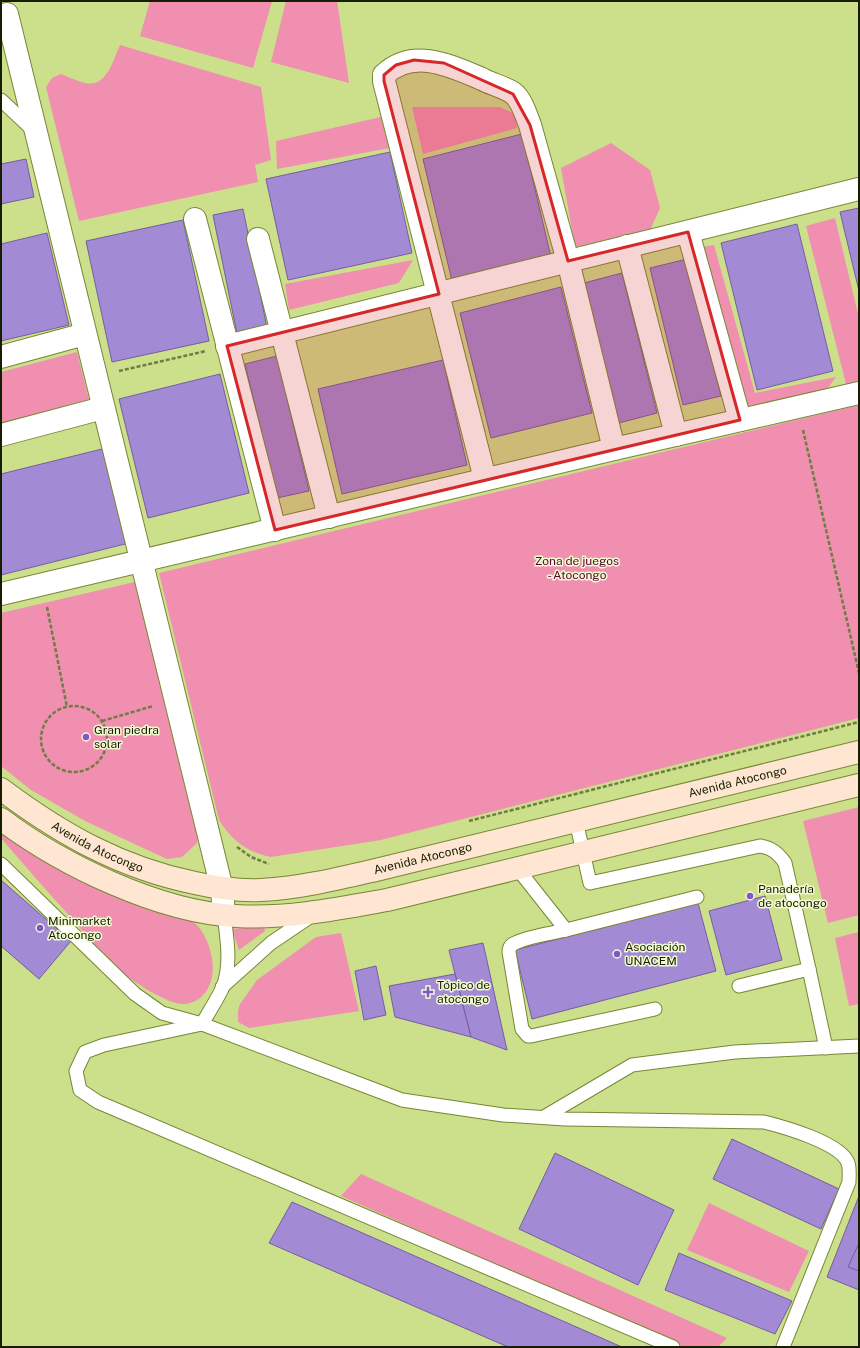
<svg xmlns="http://www.w3.org/2000/svg" width="860" height="1348" font-family="'Public Sans',sans-serif">
  <rect width="100%" height="100%" fill="#ccdf8b"/>
  <g fill="#f08faf">
    <polygon points="150,1 272,1 253,68 140,36"/>
    <polygon points="286,1 337,1 349,83 271,62"/>
    <path d="M120 45 261 87 271 160 255 165 258 182 79 221 46 87 52 78 61 74C69 77 77 81 85 83 107 88 113 60 120 45Z"/>
    <polygon points="412,107 500,107 515,114 517,128 423,154"/>
    <polygon points="381,117 390,148 277,169 276,141"/>
    <polygon points="611,143 650,170 660,208 650,230 575,247 561,168"/>
    <polygon points="835,218 859,318 859,381 846,384 806,226"/>
    <polygon points="714,245 755,393 836,377 825,392 744,411 695,248"/>
    <polygon points="413,260 399,283 289,310 285,284"/>
    <polygon points="77,352 89,400 1,423 1,372"/>
    <path d="M859 405V718L381 840 271 857C247 852 232 841 219 820L159 573Z"/>
    <polygon points="139,581 199,825 197,843 182,857 167,859 87,822 31,790 1,766 1,613"/>
    <polygon points="859,807 859,915 828,923 803,821"/>
    <path d="M1 831C47 860 95 891 148 908 160 912 187 916 196 924 210 938 218 969 209 986 205 996 195 1004 183 1004 165 1004 126 977 113 965 99 954 88 938 77 924 51 896 26 867 1 838Z"/>
    <polygon points="264,926 265,931 239,950 232,929"/>
    <polygon points="859,932 859,1004 849,1006 835,938"/>
    <polygon points="341,933 359,1011 249,1028 238,1022 238,1011 240,1004 257,980 316,937"/>
    <polygon points="361,1174 727,1338 718,1347 682,1347 341,1196"/>
    <polygon points="709,1203 809,1251 789,1292 687,1250"/>
  </g>
  <g fill="#a38ad4" stroke="#755da3">
    <polygon points="522,134 551,257 452,281 423,159"/>
    <polygon points="390,152 412,253 288,280 266,179"/>
    <polygon points="26,159 34,197 1,204 1,164"/>
    <polygon points="859,208 859,291 840,212"/>
    <polygon points="243,209 267,328 237,334 213,215"/>
    <polygon points="183,220 209,341 112,362 86,241"/>
    <polygon points="797,224 833,371 757,390 721,243"/>
    <polygon points="47,233 69,325 1,341 1,244"/>
    <polygon points="687,259 721,396 683,405 650,268"/>
    <polygon points="622,273 657,413 619,423 584,283"/>
    <polygon points="561,287 592,413 491,438 460,313"/>
    <polygon points="277,356 309,491 277,498 245,364"/>
    <polygon points="443,360 467,465 342,494 318,389"/>
    <polygon points="220,374 249,493 148,518 119,399"/>
    <polygon points="106,448 129,543 1,575 1,474"/>
    <polygon points="1,880 71,941 39,979 1,946"/>
    <polygon points="765,896 782,960 726,975 709,911"/>
    <polygon points="698,903 716,971 532,1019 515,950"/>
    <polygon points="483,943 507,1050 471,1037 449,950"/>
    <polygon points="376,966 386,1015 364,1020 355,971"/>
    <polygon points="455,974 471,1037 395,1017 389,986"/>
    <polygon points="732,1139 839,1189 821,1229 713,1179"/>
    <polygon points="555,1153 674,1210 638,1285 519,1229"/>
    <polygon points="859,1196 859,1290 827,1277"/>
    <polygon points="292,1202 622,1347 508,1347 269,1243"/>
    <polygon points="859,1243 859,1271 848,1267"/>
    <polygon points="679,1253 792,1301 775,1334 665,1290"/>
  </g>
  <g fill="none" stroke-linecap="round" stroke-linejoin="round">
    <defs>
      <g id="service">
        <polyline points="1,100 34,131"/>
        <path d="M576 821 590 883 760 846C772 848 778 853 785 863L809 969 739 986"/>
        <path d="M1 864 135 994 162 1013 202 1024 402 1100 503 1115 565 1119 764 1122C784 1127 841 1143 848 1163 850 1168 849 1176 849 1182L783 1347"/>
        <polyline points="517,868 566,930 697,897"/>
        <path d="M224 915C227 939 232 966 222 989 216 1001 209 1012 202 1024L104 1045 85 1052 76 1071 80 1090 98 1102 673 1347"/>
        <path d="M566 930C549 934 528 936 513 944 510 946 509 948 509 952L522 1029 528 1036H531L655 1009"/>
        <polyline points="809,969 826,1048"/>
        <polyline points="222,987 271,943 311,916"/>
        <polyline points="544,1117 632,1065 735,1052 859,1046"/>
      </g>
      <g id="minor">
        <polyline points="7,14 222,889 224,915"/>
        <polyline points="195,219 275,530"/>
        <polyline points="688,232 740,420"/>
        <polyline points="258,239 329,517"/>
        <polyline points="627,246 676,435"/>
        <polyline points="227,346 859,189"/>
        <polyline points="1,357 85,334"/>
        <polyline points="1,435 103,408"/>
        <path d="M485 479 384 81V75C413 47 451 66 482 79 491 84 504 87 513 93 522 100 526 115 530 125L568 261 614 449"/>
        <polyline points="1,594 614,449 859,393"/>
      </g>
      <g id="secondary">
        <path id="s1" d="M1 789C61 834 121 868 195 883 217 888 239 891 261 890 301 888 341 878 380 869L859 752"/>
        <path d="M1 819C62 865 159 912 236 916 287 919 337 909 387 900L859 785"/>
      </g>
    </defs>
    <use href="#service" stroke="#778734" stroke-width="15"/>
    <use href="#minor" stroke="#778734" stroke-width="24"/>
    <use href="#secondary" stroke="#778734" stroke-width="24"/>
    <g stroke="#6f7c44" stroke-width="2.5" stroke-dasharray="4 2" stroke-linecap="butt">
      <polyline points="119,371 206,351"/>
      <polyline points="803,430 859,673"/>
      <polyline points="47,607 67,707"/>
      <circle cx="74" cy="739" r="33"/>
      <polyline points="102,721 153,706"/>
      <polyline points="469,821 859,722"/>
      <polyline points="237,847 251,857 269,864"/>
    </g>
    <use href="#service" stroke="#fff" stroke-width="13"/>
    <use href="#minor" stroke="#fff" stroke-width="22"/>
    <use href="#secondary" stroke="#fee6d2" stroke-width="22"/>
  </g>
  <path fill="#d62828" fill-opacity="0.2" stroke="#d62828" stroke-width="3" stroke-linejoin="round" d="M414 60 444 63 513 94 530 125 568 261 688 232 740 420 275 530 227 346 439 294 384 81V75L396 65Z"/>
  <g fill="#8555cd" stroke="#f1fbd2" stroke-width="1.5">
    <circle cx="86" cy="737" r="4"/>
    <circle cx="750" cy="896" r="4"/>
    <circle cx="40" cy="928" r="4"/>
    <circle cx="617" cy="954" r="4"/>
    <path d="M426 986h4v4h4v4h-4v4h-4v-4h-4v-4h4z"/>
  </g>
  <g text-anchor="middle" dominant-baseline="central" stroke-width="3" stroke-linejoin="round" paint-order="stroke">
    <g font-size="12" fill="#59032d" stroke="#f1fbd2">
      <text x="577" y="561">Zona de juegos<tspan x="577" dy="14">- Atocongo</tspan></text>
    </g>
    <g font-size="12" fill="#171d00" stroke="#f1fbd2" text-anchor="start">
      <text x="94" y="730">Gran piedra<tspan x="94" dy="14">solar</tspan></text>
      <text x="758" y="889">Panadería<tspan x="758" dy="14">de atocongo</tspan></text>
      <text x="48" y="921">Minimarket<tspan x="48" dy="14">Atocongo</tspan></text>
      <text x="625" y="947">Asociación<tspan x="625" dy="14">UNACEM</tspan></text>
      <text x="437" y="985">Tópico de<tspan x="437" dy="14">atocongo</tspan></text>
    </g>
    <g font-size="12" fill="#171d00" stroke="#f1fbd2">
      <text stroke="none"><textPath href="#s1" startOffset="773">Avenida Atocongo</textPath></text>
      <text stroke="none"><textPath href="#s1" startOffset="113">Avenida Atocongo</textPath></text>
      <text stroke="none"><textPath href="#s1" startOffset="449">Avenida Atocongo</textPath></text>
    </g>
  </g>
  <rect width="860" height="1348" fill="none" stroke="#171d00" stroke-width="4"/>
</svg>
